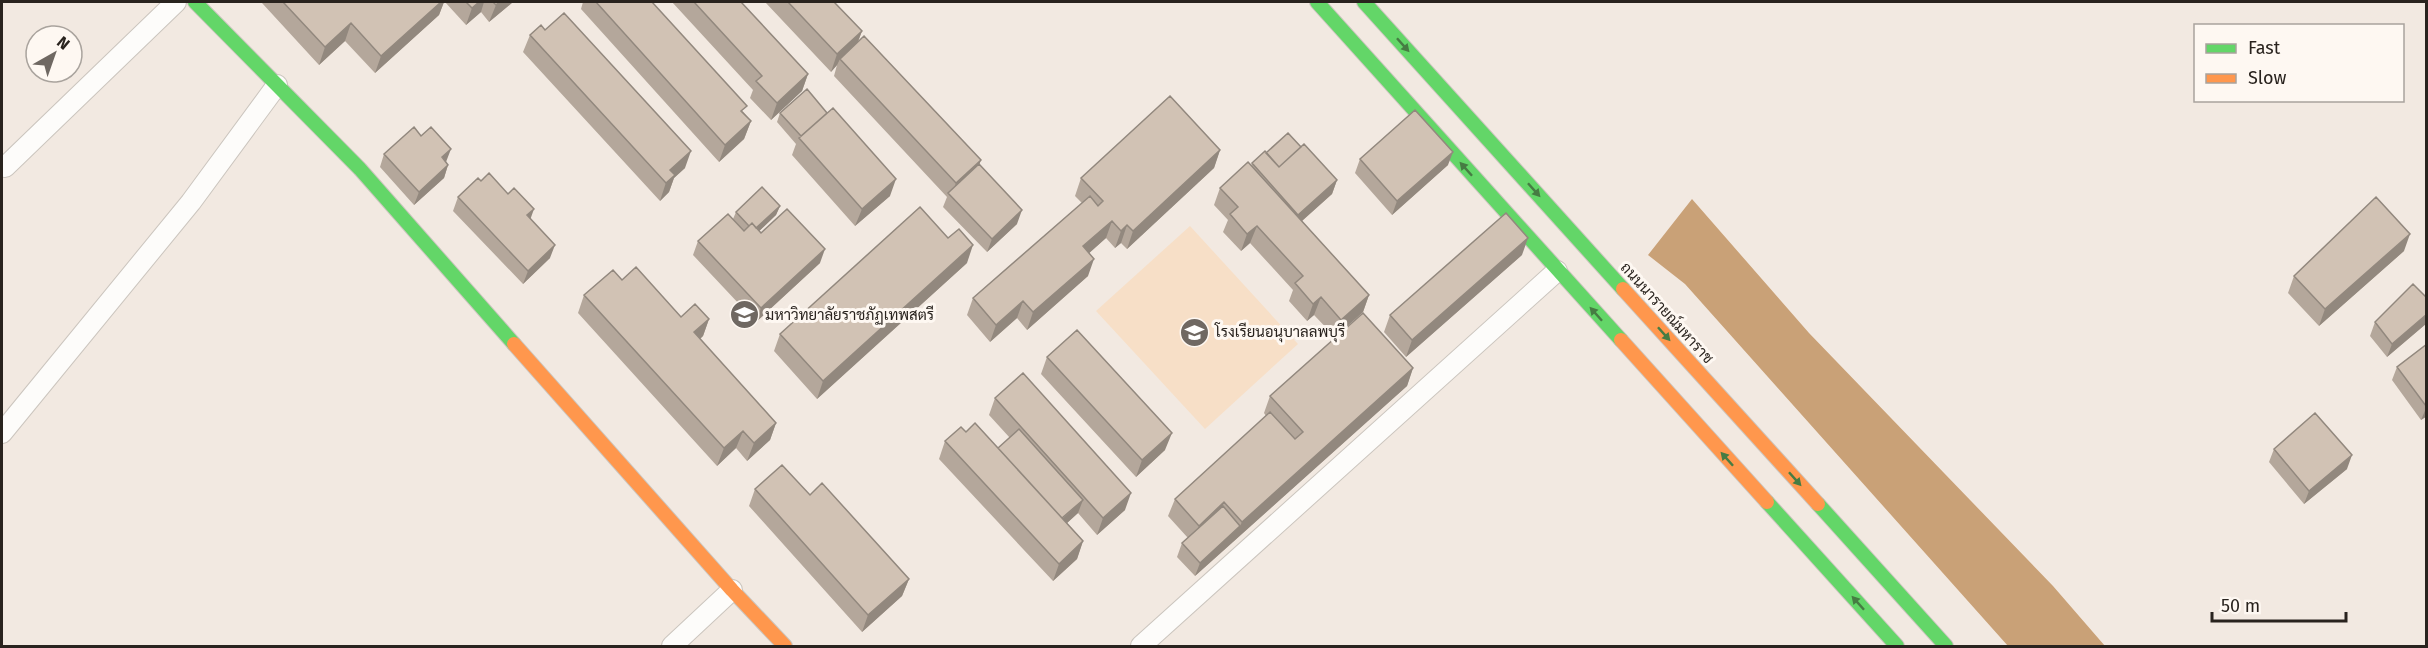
<svg xmlns="http://www.w3.org/2000/svg" width="2428" height="648" viewBox="0 0 2428 648" font-family="'Fira Sans',Sarabun,sans-serif">
  <style>
    .green { fill: #f7dfc7 }
    .water { fill: #c9a177 }
    .lines { fill: none; stroke-linecap: round; stroke-linejoin: round }
    .street-casing { stroke: #cbc5be; stroke-width: 22 }
    .fast-casing { stroke: #cbc5be; stroke-width: 16 }
    .slow-casing { stroke: #cbc5be; stroke-width: 16 }
    .street { stroke: #fdfcfa; stroke-width: 20 }
    .fast { stroke: #63d668; stroke-width: 14 }
    .slow { stroke: #ff974d; stroke-width: 14 }
    .wall { fill: #b4a79b }
    .shaded-wall { fill: #92887e }
    .building { fill: #d1c2b4; stroke: #92887e; stroke-width: 1.5 }
    .oneway { fill: #467c43 }
    .labels { text-anchor: middle; stroke-width: 6; stroke-linejoin: round; paint-order: stroke }
    .street-label { font-size: 15px; fill: #29231e; stroke: #fef8f2 }
    .poi-label { font-size: 15px; fill: #29231e; stroke: #fef8f2; text-anchor: start }
  </style>
  <rect width="100%" height="100%" fill="#f2e9e1"/>
  <!-- green -->
  <path class="green" d="M1190 226 1298 344 1205 429 1096 311Z"/>
  <!-- water -->
  <path class="water" d="M1692 199 1809 333 2053 586 2105 646H2008L1685 284 1648 255Z"/>
  <g class="lines">
    <defs>
      <path id="street" d="M5 167 176 2
        M2 433 191 202 277 85
        M672 646 732 590
        M1141 646 1557 271"/>
      <path id="fast" d="M195 2 360 169 514 344
        M1317 2 1621 340
        M1364 2 1623 289
        M1767 502 1897 646
        M1818 504 1946 646"/>
      <path id="slow" d="M1623 289 1818 504
        M1621 340 1767 502
        M514 344 732 590 785 646"/>
    </defs>
    <!-- street casing -->
    <use href="#street" class="street-casing"/>
    <!-- fast casing -->
    <use href="#fast" class="fast-casing"/>
    <!-- slow casing -->
    <use href="#slow" class="slow-casing"/>
    <!-- street -->
    <use href="#street" class="street"/>
    <!-- fast -->
    <use href="#fast" class="fast"/>
    <!-- slow -->
    <use href="#slow" class="slow"/>
  </g>
  <!-- wall -->
  <path class="wall" d="M263 2H444L439 15 375 73 345 41 319 65 262 3Z
    M445 2H513L489 22 481 12 466 25Z
    M583 2H652L751 121 744 139 719 162 581 9Z
    M672 2H741L808 74 802 91 771 120 750 98 753 90Z
    M765 2H834L862 31 858 42 981 160 979 164 1017 224 987 252 943 207 947 197 834 76 837 65 831 72Z
    M530 35 685 168 674 178 669 192 660 201 523 52Z
    M780 113 890 196 855 226 792 155 796 144 777 122Z
    M1301 147 1337 180 1332 194 1302 221 1369 295 1363 312 1335 337 1314 315 1307 321 1289 301 1293 290 1250 243 1241 251 1223 232 1228 220 1214 205 1220 188 1251 166 1252 163 1266 153Z
    M1220 150 1214 168 1127 249 1121 243 1115 248 1106 238 1089 253 1088 276 1027 330 1017 318 990 342 967 315 973 298 1082 203 1075 196 1081 178Z
    M384 154 446 162 448 165 444 178 414 205 380 167Z
    M1360 159 1448 165 1392 215 1355 173Z
    M458 197 530 219 550 258 523 284 453 211Z
    M780 206 776 215 759 231 820 263 756 322 693 255 698 241 733 219 736 212Z
    M2404 251 2319 326 2288 293 2294 276Z
    M1522 255 1406 357 1384 332 1390 315Z
    M967 263 817 399 774 351 780 334Z
    M622 280 681 317 709 319 703 336 700 339 776 423 770 440 747 461 736 448 717 466 578 313 584 295Z
    M2427 298V323L2387 357 2370 336 2375 322Z
    M2427 344V416L2421 420 2392 380 2397 367Z
    M1047 357 1165 450 1136 477 1041 374Z
    M1413 368 1407 386 1195 576 1177 557 1182 543 1188 538 1168 516 1175 499 1266 416 1264 413 1270 396Z
    M995 398 1125 510 1097 535 1078 513 1067 523 1083 541 1077 559 1053 581 939 459 945 441 966 432 998 448 1010 438 989 415Z
    M2274 449 2347 469 2304 504 2269 462Z
    M755 489 810 495 909 579 902 596 862 632 749 506Z"/>
  <!-- shaded-wall -->
  <path class="shaded-wall" d="M441 2H444L439 15 375 73 381 56Z
    M479 2H484L481 12 466 25 472 8Z
    M499 2H513L489 22 496 5Z
    M351 23 345 41 319 65 325 47Z
    M862 31 855 49 840 59 837 65 831 72 837 54Z
    M808 74 802 91 771 120 777 103Z
    M751 121 744 139 719 162 725 145Z
    M451 149 446 162 442 157Z
    M1220 150 1214 168 1127 249 1133 231Z
    M691 151 685 168 674 178 669 192 660 201 670 170Z
    M1453 152 1448 165 1392 215 1397 201Z
    M981 160 974 178 951 196 956 183Z
    M448 165 444 178 414 205 419 192Z
    M896 179 890 196 855 226 862 209Z
    M1337 180 1332 194 1294 228 1298 215Z
    M780 206 776 215 750 240 753 231Z
    M534 209 529 223 527 215Z
    M1022 210 1017 224 987 252 992 239Z
    M1112 221 1106 238 1077 264 1083 246Z
    M1127 225 1121 243 1115 248 1121 231Z
    M1257 226 1250 243 1241 251 1247 234Z
    M2410 234 2404 251 2319 326 2325 309Z
    M1528 238 1522 255 1406 357 1412 340Z
    M555 245 550 258 523 284 528 271Z
    M973 245 967 263 817 399 823 381Z
    M825 249 820 263 756 322 761 308Z
    M1094 259 1088 276 1027 330 1033 312Z
    M1369 295 1363 312 1335 337 1341 320Z
    M1321 297 1314 315 1307 321 1313 304Z
    M1023 301 1017 318 990 342 996 325Z
    M2427 314V323L2387 357 2392 344Z
    M709 319 703 336 688 350 694 332Z
    M1413 368 1407 386 1195 576 1200 563 1240 526 1242 522Z
    M2427 406V416L2421 420Z
    M776 423 770 440 747 461 754 443Z
    M743 431 736 448 717 466 724 448Z
    M1172 433 1165 450 1136 477 1142 460Z
    M2352 455 2347 469 2304 504 2309 491Z
    M1131 493 1125 510 1097 535 1103 518Z
    M1083 500 1078 513 1055 534 1060 521Z
    M1224 502 1218 520 1192 543 1199 526Z
    M1083 541 1077 559 1053 581 1059 564Z
    M909 579 902 596 862 632 868 615Z"/>
  <!-- building -->
  <path class="building" d="M283 2H441L381 56 351 23 325 47Z
    M466 2H479L472 8Z
    M493 2H499L496 5Z
    M596 2H652L747 106 741 111 751 121 725 145Z
    M694 2H741L808 74 777 103 756 81 762 76Z
    M788 2H834L862 31 837 54Z
    M564 13 691 151 670 170 675 175 666 183 530 35 541 25 545 30Z
    M864 36 981 160 956 183 840 59Z
    M807 89 827 113 801 136 780 113Z
    M1170 96 1220 150 1133 231 1127 225 1121 231 1112 221 1083 246 1094 259 1033 312 1023 301 996 325 973 298 1090 196 1098 206 1103 201 1081 178Z
    M833 108 896 179 862 209 799 138Z
    M1415 110 1453 152 1397 201 1360 159Z
    M414 127 421 136 431 127 451 149 442 157 448 165 419 192 384 154Z
    M1288 133 1301 147 1279 167 1266 153Z
    M1304 144 1337 180 1298 215 1252 163 1265 151 1279 167Z
    M1248 162 1369 295 1341 320 1321 297 1313 304 1295 283 1303 276 1257 226 1247 234 1230 214 1238 207 1220 188Z
    M979 164 1022 210 992 239 948 193Z
    M489 173 508 194 514 188 534 209 527 215 555 245 528 271 458 197 478 178 481 181Z
    M762 187 780 206 756 228 752 223 749 226 736 212Z
    M2376 197 2410 234 2325 309 2294 276Z
    M920 207 948 238 959 229 973 245 823 381 780 334Z
    M787 209 825 249 761 308 698 241 728 214 744 231 752 223 761 233Z
    M1506 213 1528 238 1412 340 1390 315Z
    M636 267 681 317 695 304 709 319 694 332 776 423 754 443 743 431 724 448 584 295 613 270 622 280Z
    M2413 284 2427 298V314L2392 344 2375 322Z
    M1363 313 1413 368 1242 522 1224 502 1199 526 1175 499 1270 412 1295 439 1303 432 1270 396Z
    M1077 330 1172 433 1142 460 1047 357Z
    M2427 344V406H2426L2397 367Z
    M1023 373 1131 493 1103 518 995 398Z
    M2315 413 2352 455 2309 491 2274 449Z
    M975 423 1083 541 1059 564 945 441 961 427 966 432Z
    M1019 429 1083 500 1062 518 998 448Z
    M782 465 810 495 822 483 909 579 868 615 755 489Z
    M1223 506 1240 526 1200 563 1182 543Z"/>
  <!-- one-way arrows -->
  <defs><path id="oneway-solid" d="M-6-.8H1V-3.2L6.5 0L1 3.2V.8H-6Z" transform="scale(1.5)"/></defs>
  <g class="oneway">
    <use href="#oneway-solid" transform="translate(1403 45) rotate(48)"/>
    <use href="#oneway-solid" transform="translate(1466 169) rotate(-132)"/>
    <use href="#oneway-solid" transform="translate(1534 190) rotate(48)"/>
    <use href="#oneway-solid" transform="translate(1596 314) rotate(-132)"/>
    <use href="#oneway-solid" transform="translate(1664 334) rotate(48)"/>
    <use href="#oneway-solid" transform="translate(1727 459) rotate(-132)"/>
    <use href="#oneway-solid" transform="translate(1795 479) rotate(48)"/>
    <use href="#oneway-solid" transform="translate(1858 603) rotate(-132)"/>
  </g>
  <!-- icons -->
  <defs>
    <symbol id="university-disc" viewBox="-11 -11 22 22"><circle r="9.5" fill="#6f6862" stroke="#fef8f2"/><path d="M0-5L7-2L0 1L-7-2ZM-4 1L0 2.5L4 1V4Q0 6-4 4Z" fill="#fff"/></symbol>
    <symbol id="school-disc" viewBox="-11 -11 22 22"><circle r="9.5" fill="#6f6862" stroke="#fef8f2"/><path d="M0-5L7-2L0 1L-7-2ZM-4 1L0 2.5L4 1V4Q0 6-4 4Z" fill="#fff"/></symbol>
  </defs>
  <g fill-rule="evenodd">
    <use href="#university-disc" x="728" y="298" width="33" height="33"/>
    <use href="#school-disc" x="1178" y="316" width="33" height="33"/>
  </g>
  <g class="labels">
    <!-- street labels -->
    <g class="street-label">
      <text transform="translate(1667 313) rotate(48)" y="5">ถนนนารายณ์มหาราช</text>
    </g>
    <!-- poi labels -->
    <g class="poi-label">
      <text x="765" y="320">มหาวิทยาลัยราชภัฏเทพสตรี</text>
      <text x="1215" y="337">โรงเรียนอนุบาลลพบุรี</text>
    </g>
  </g>
  <!-- border -->
  <rect width="2428" height="648" fill="none" stroke="#29231e" stroke-width="6"/>
  <!-- legend -->
  <rect x="2194" y="24" width="210" height="78" fill="#fef8f2" stroke="#a9a39d" stroke-width="1.5"/>
  <rect x="2206" y="44" width="30" height="9" fill="#63d668" stroke="#a9a39d" stroke-width="1.5"/>
  <text x="2248" y="54" font-size="18" fill="#29231e">Fast</text>
  <rect x="2206" y="74" width="30" height="9" fill="#ff974d" stroke="#a9a39d" stroke-width="1.5"/>
  <text x="2248" y="84" font-size="18" fill="#29231e">Slow</text>
  <!-- north arrow -->
  <g transform="translate(54 54) rotate(40)"><circle r="28" fill="#fef8f2" stroke="#a9a39d" stroke-width="1.5"/>
  <path d="M0-4.5L10 22L0 15L-10 22Z" fill="#6f6862"/>
  <text y="-9" font-size="16" font-weight="bold" text-anchor="middle" fill="#29231e">N</text>
  </g>
  <!-- scale -->
  <path d="M2212 612v9h134v-9" fill="none" stroke="#29231e" stroke-width="3"/>
  <text x="2221" y="612" font-size="18" fill="#29231e" stroke="#fef8f2" stroke-width="4.5" paint-order="stroke">50 m</text>
</svg>
